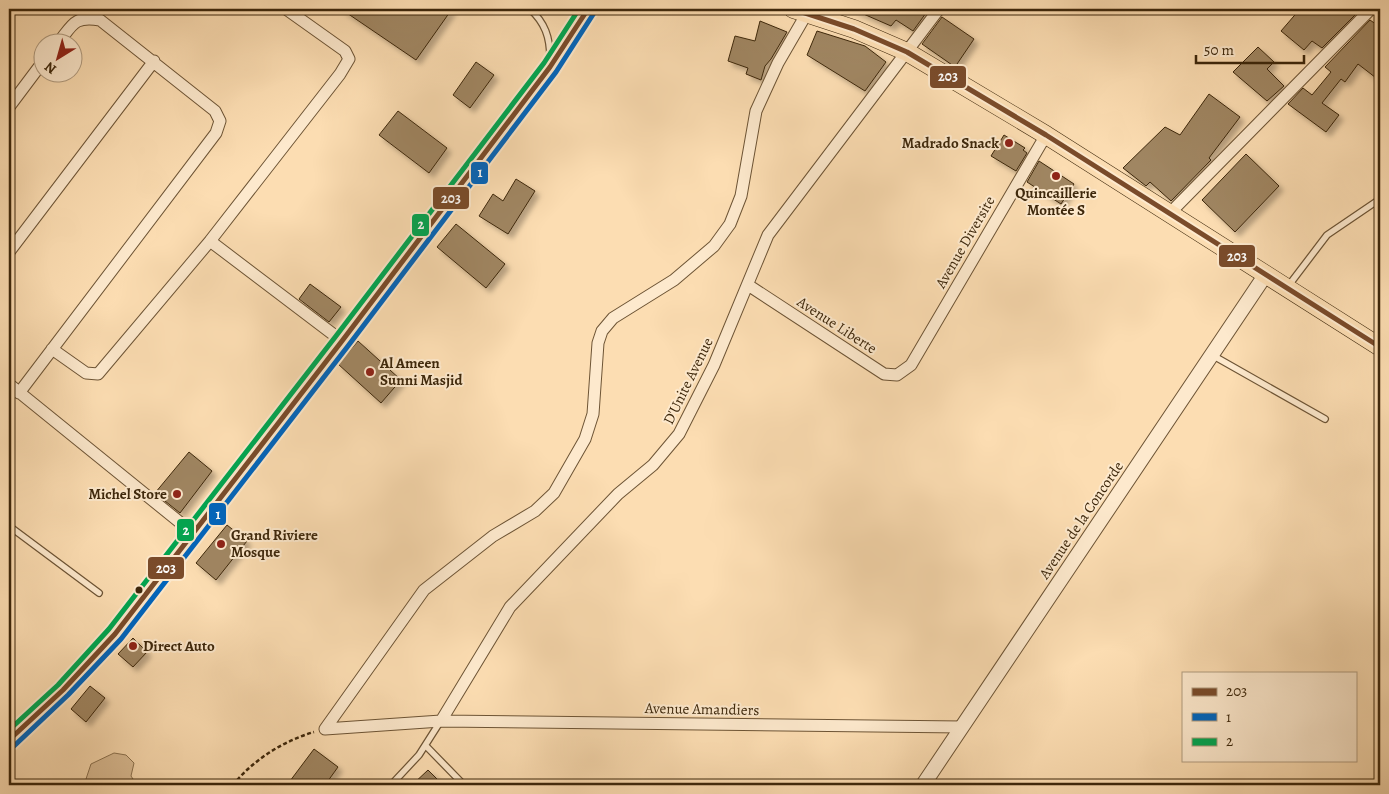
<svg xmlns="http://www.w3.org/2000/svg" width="1389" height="794" viewBox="0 0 1389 794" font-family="Alegreya,serif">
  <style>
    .green { fill: #dcbe96; stroke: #8c7250 }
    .building { fill: #a08662; stroke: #3d270b; filter: url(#shadow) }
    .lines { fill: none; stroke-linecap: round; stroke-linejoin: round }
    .service-casing { stroke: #6d5435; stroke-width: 8 }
    .minor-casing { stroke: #6d5435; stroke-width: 13 }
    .tertiary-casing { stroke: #6d5435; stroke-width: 16 }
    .primary-casing { stroke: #3d270b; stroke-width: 19 }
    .path { stroke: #3d270b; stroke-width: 2.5; stroke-dasharray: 4 2.5; stroke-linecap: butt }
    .service { stroke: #fde9cd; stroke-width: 5.5 }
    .minor { stroke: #fde9cd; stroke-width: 11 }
    .tertiary { stroke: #fde9cd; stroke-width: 14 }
    .primary { stroke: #fcddb2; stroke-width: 18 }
    .bus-1-casing { stroke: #fde9cd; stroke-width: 9 }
    .bus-2-casing { stroke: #fde9cd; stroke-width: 9 }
    .bus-3-casing { stroke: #fde9cd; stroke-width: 9 }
    .bus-1 { stroke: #7a4b2a; stroke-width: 5 }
    .bus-2 { stroke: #0065bd; stroke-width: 5 }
    .bus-3 { stroke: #00a651; stroke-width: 5 }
    .poi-dot { fill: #8f2418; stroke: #fde9cd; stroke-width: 2 }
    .bus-dot { fill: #3d270b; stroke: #fde9cd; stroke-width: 2 }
    .labels { text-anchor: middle; stroke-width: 4; stroke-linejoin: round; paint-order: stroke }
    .poi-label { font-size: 15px; font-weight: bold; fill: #3d270b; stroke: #fde9cd; text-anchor: start }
    .street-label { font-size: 15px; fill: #3d270b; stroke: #fde9cd }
    .line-badge { stroke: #fde9cd; stroke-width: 2 }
    .badge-label { font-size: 14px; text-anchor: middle; font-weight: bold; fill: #fff }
  </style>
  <defs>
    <filter id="shadow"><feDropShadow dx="4.5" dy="4.5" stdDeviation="2.5" flood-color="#0004"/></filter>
  </defs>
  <rect width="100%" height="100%" fill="#fcddb2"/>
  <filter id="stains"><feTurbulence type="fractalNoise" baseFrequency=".004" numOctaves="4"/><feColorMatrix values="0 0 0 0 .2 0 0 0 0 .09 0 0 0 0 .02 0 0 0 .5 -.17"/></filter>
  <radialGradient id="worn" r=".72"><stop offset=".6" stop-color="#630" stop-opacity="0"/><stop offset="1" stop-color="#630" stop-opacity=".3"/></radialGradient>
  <!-- green -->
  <path class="green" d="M114 753 126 755 134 763 131 776 137 785H84L91 764Z"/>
  <!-- building -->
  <path class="building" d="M341 9H452L416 60Z
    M852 9H921L926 13 913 31 896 20 891 26Z
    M1300 9H1361L1322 48 1312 41 1304 50 1281 31Z
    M942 17 974 39 955 67 922 44Z
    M1370 20 1380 27V81L1358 64 1345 82 1341 79 1322 103 1339 115 1326 132 1288 104 1303 88 1312 95 1331 72 1325 67Z
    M760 21 787 32 771 59 765 66 761 80 746 74 748 68 728 61 735 36 755 41Z
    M817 31 865 46 886 62 865 91 807 55Z
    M1258 47 1274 62 1267 69 1284 86 1267 101 1233 72Z
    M476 62 494 75 470 108 453 95Z
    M1209 94 1240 117 1209 158 1211 160 1171 201 1150 182 1146 186 1123 168 1165 127 1180 135Z
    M398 111 447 148 429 173 379 135Z
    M1004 135 1025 148 1023 150 1027 153 1016 171 991 156Z
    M1246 154 1279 186 1235 232 1202 200Z
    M1039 161 1074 184 1061 204 1027 182Z
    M516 179 535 191 508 234 479 216 493 194 503 201Z
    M456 224 505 264 486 288 437 247Z
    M310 284 341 307 329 322 299 299Z
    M358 341 401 380 381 403 338 364Z
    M189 452 212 471 180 513 155 493Z
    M227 525 247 541 216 580 196 563Z
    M133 638 147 652 133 667 118 654Z
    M90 686 105 698 86 722 71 709Z
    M314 749 338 767 325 785H287Z
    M428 770 443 785H412Z"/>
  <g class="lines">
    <defs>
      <path id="service" d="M530 9C545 23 550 37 550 58
        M531 9H562
        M1289 285 1327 235 1380 199
        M1212 355 1325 419
        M9 526 99 593
        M426 746 464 785
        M391 785 419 755 440 722"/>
      <path id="minor" d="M9 107 42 63
        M1170 213 1371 9
        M210 241 342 341
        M9 252 154 61
        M748 285 884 374 897 375 911 365 1046 135
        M52 349 86 373 98 374 210 241 340 74 349 59 345 51 286 9
        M9 384 193 533
        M19 393 216 133 220 121 215 111 100 20C74 16 73 24 59 42
        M441 721 510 607 618 494 653 465 679 434 714 365 768 235 939 9
        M325 729 424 590 493 536 535 511 554 493 585 439 593 414 598 343 602 331 613 318 674 280 714 246 730 224 741 196 756 111 778 63 807 13
        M325 729 441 721 962 727"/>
      <path id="tertiary" d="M923 785 1266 274"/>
      <path id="primary" d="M793 9 854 29 907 52 1046 135 1380 347
        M9 740 63 690 115 634 342 341 550 67 588 9"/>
    </defs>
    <!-- service casing -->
    <use href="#service" class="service-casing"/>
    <!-- minor casing -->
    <use href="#minor" class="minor-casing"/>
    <!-- tertiary casing -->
    <use href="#tertiary" class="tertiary-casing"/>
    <!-- primary casing -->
    <use href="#primary" class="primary-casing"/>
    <!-- path -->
    <path class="path" d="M233 785C253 760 283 741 314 732"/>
    <!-- service -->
    <use href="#service" class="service"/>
    <!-- minor -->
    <use href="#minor" class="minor"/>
    <!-- tertiary -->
    <use href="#tertiary" class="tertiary"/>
    <!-- primary -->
    <use href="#primary" class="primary"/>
    <defs>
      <path id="bus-1" d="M793 9 854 29 907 52 1046 135 1380 347
        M9 740 63 690 115 634 342 341 550 67 588 9"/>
      <path id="bus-2" d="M14 746 68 695 121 639 348 346 556 72 594 13"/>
      <path id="bus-3" d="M9 730 58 685 109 629 336 336 544 63 579 9"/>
    </defs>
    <!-- bus-1 casing -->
    <use href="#bus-1" class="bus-1-casing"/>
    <!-- bus-2 casing -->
    <use href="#bus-2" class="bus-2-casing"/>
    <!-- bus-3 casing -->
    <use href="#bus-3" class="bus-3-casing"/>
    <!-- bus-1 -->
    <use href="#bus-1" class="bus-1"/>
    <!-- bus-2 -->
    <use href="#bus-2" class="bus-2"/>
    <!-- bus-3 -->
    <use href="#bus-3" class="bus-3"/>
  </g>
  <!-- markers -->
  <g class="poi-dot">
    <circle cx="1009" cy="143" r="5"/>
    <circle cx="1056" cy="176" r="5"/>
    <circle cx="370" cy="372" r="5"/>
    <circle cx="177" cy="494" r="5"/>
    <circle cx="221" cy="544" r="5"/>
    <circle cx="133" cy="646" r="5"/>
  </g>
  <circle class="bus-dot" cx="139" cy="590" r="4.5"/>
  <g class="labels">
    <!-- poi labels -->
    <g class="poi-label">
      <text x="999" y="148" text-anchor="end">Madrado Snack</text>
      <text x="1056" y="198" text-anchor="middle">Quincaillerie<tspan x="1056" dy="17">Montée S</tspan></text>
      <text x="380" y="368">Al Ameen<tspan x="380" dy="17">Sunni Masjid</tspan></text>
      <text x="167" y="499" text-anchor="end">Michel Store</text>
      <text x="231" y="540">Grand Riviere<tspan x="231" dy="17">Mosque</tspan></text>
      <text x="143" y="651">Direct Auto</text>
    </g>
    <!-- street labels -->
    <g class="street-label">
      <text transform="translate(965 242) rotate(-60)" y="5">Avenue Diversite</text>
      <text transform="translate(837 325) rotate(33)" y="5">Avenue Liberte</text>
      <text transform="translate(688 381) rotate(-64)" y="5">D'Unite Avenue</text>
      <text transform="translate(1081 520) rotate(-56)" y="5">Avenue de la Concorde</text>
      <text transform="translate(702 709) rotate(1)" y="5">Avenue Amandiers</text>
    </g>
  </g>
  <g class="line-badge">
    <rect x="929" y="65" width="38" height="24" rx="5" fill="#7a4b2a"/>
    <rect x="470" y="161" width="19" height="24" rx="5" fill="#0065bd"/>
    <rect x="432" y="186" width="38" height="24" rx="5" fill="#7a4b2a"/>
    <rect x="411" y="213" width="19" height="24" rx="5" fill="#00a651"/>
    <rect x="1218" y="244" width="38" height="24" rx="5" fill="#7a4b2a"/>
    <rect x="208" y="502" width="19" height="24" rx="5" fill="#0065bd"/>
    <rect x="176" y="518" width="19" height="24" rx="5" fill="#00a651"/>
    <rect x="147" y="556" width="38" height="24" rx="5" fill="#7a4b2a"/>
  </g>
  <g class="badge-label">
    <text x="948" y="81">203</text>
    <text x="480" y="177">1</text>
    <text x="451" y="203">203</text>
    <text x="421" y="229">2</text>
    <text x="1237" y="261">203</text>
    <text x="218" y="519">1</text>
    <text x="186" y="535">2</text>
    <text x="166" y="573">203</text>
  </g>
  <!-- margin -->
  <rect width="1389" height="794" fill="none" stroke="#fcddb2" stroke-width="30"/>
  <rect x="10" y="10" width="1369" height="774" fill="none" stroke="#3d270b" stroke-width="2.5"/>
  <rect x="15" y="15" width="1359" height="764" fill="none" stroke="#3d270b"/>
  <!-- legend -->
  <rect x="1182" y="672" width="175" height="90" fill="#fde9cd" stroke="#b09b7f"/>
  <rect x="1192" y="688" width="25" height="8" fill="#7a4b2a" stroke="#b09b7f"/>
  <text x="1226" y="696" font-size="15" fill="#3d270b">203</text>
  <rect x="1192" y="713" width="25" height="8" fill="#0065bd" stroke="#b09b7f"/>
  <text x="1226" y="722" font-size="15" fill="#3d270b">1</text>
  <rect x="1192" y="738" width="25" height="8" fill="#00a651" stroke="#b09b7f"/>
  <text x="1226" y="746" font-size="15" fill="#3d270b">2</text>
  <!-- north arrow -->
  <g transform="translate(58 58) rotate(217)"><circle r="24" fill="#fde9cd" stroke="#b09b7f"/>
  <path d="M0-4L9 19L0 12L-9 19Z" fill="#8f2418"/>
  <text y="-8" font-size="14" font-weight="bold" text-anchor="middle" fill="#3d270b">N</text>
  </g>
  <!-- scale -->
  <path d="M1196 55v8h108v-8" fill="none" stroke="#3d270b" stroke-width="2.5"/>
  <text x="1204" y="55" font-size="15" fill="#3d270b" stroke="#fde9cd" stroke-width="4" paint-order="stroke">50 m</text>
  <rect width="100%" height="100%" filter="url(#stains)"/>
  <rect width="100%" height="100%" fill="url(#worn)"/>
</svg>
